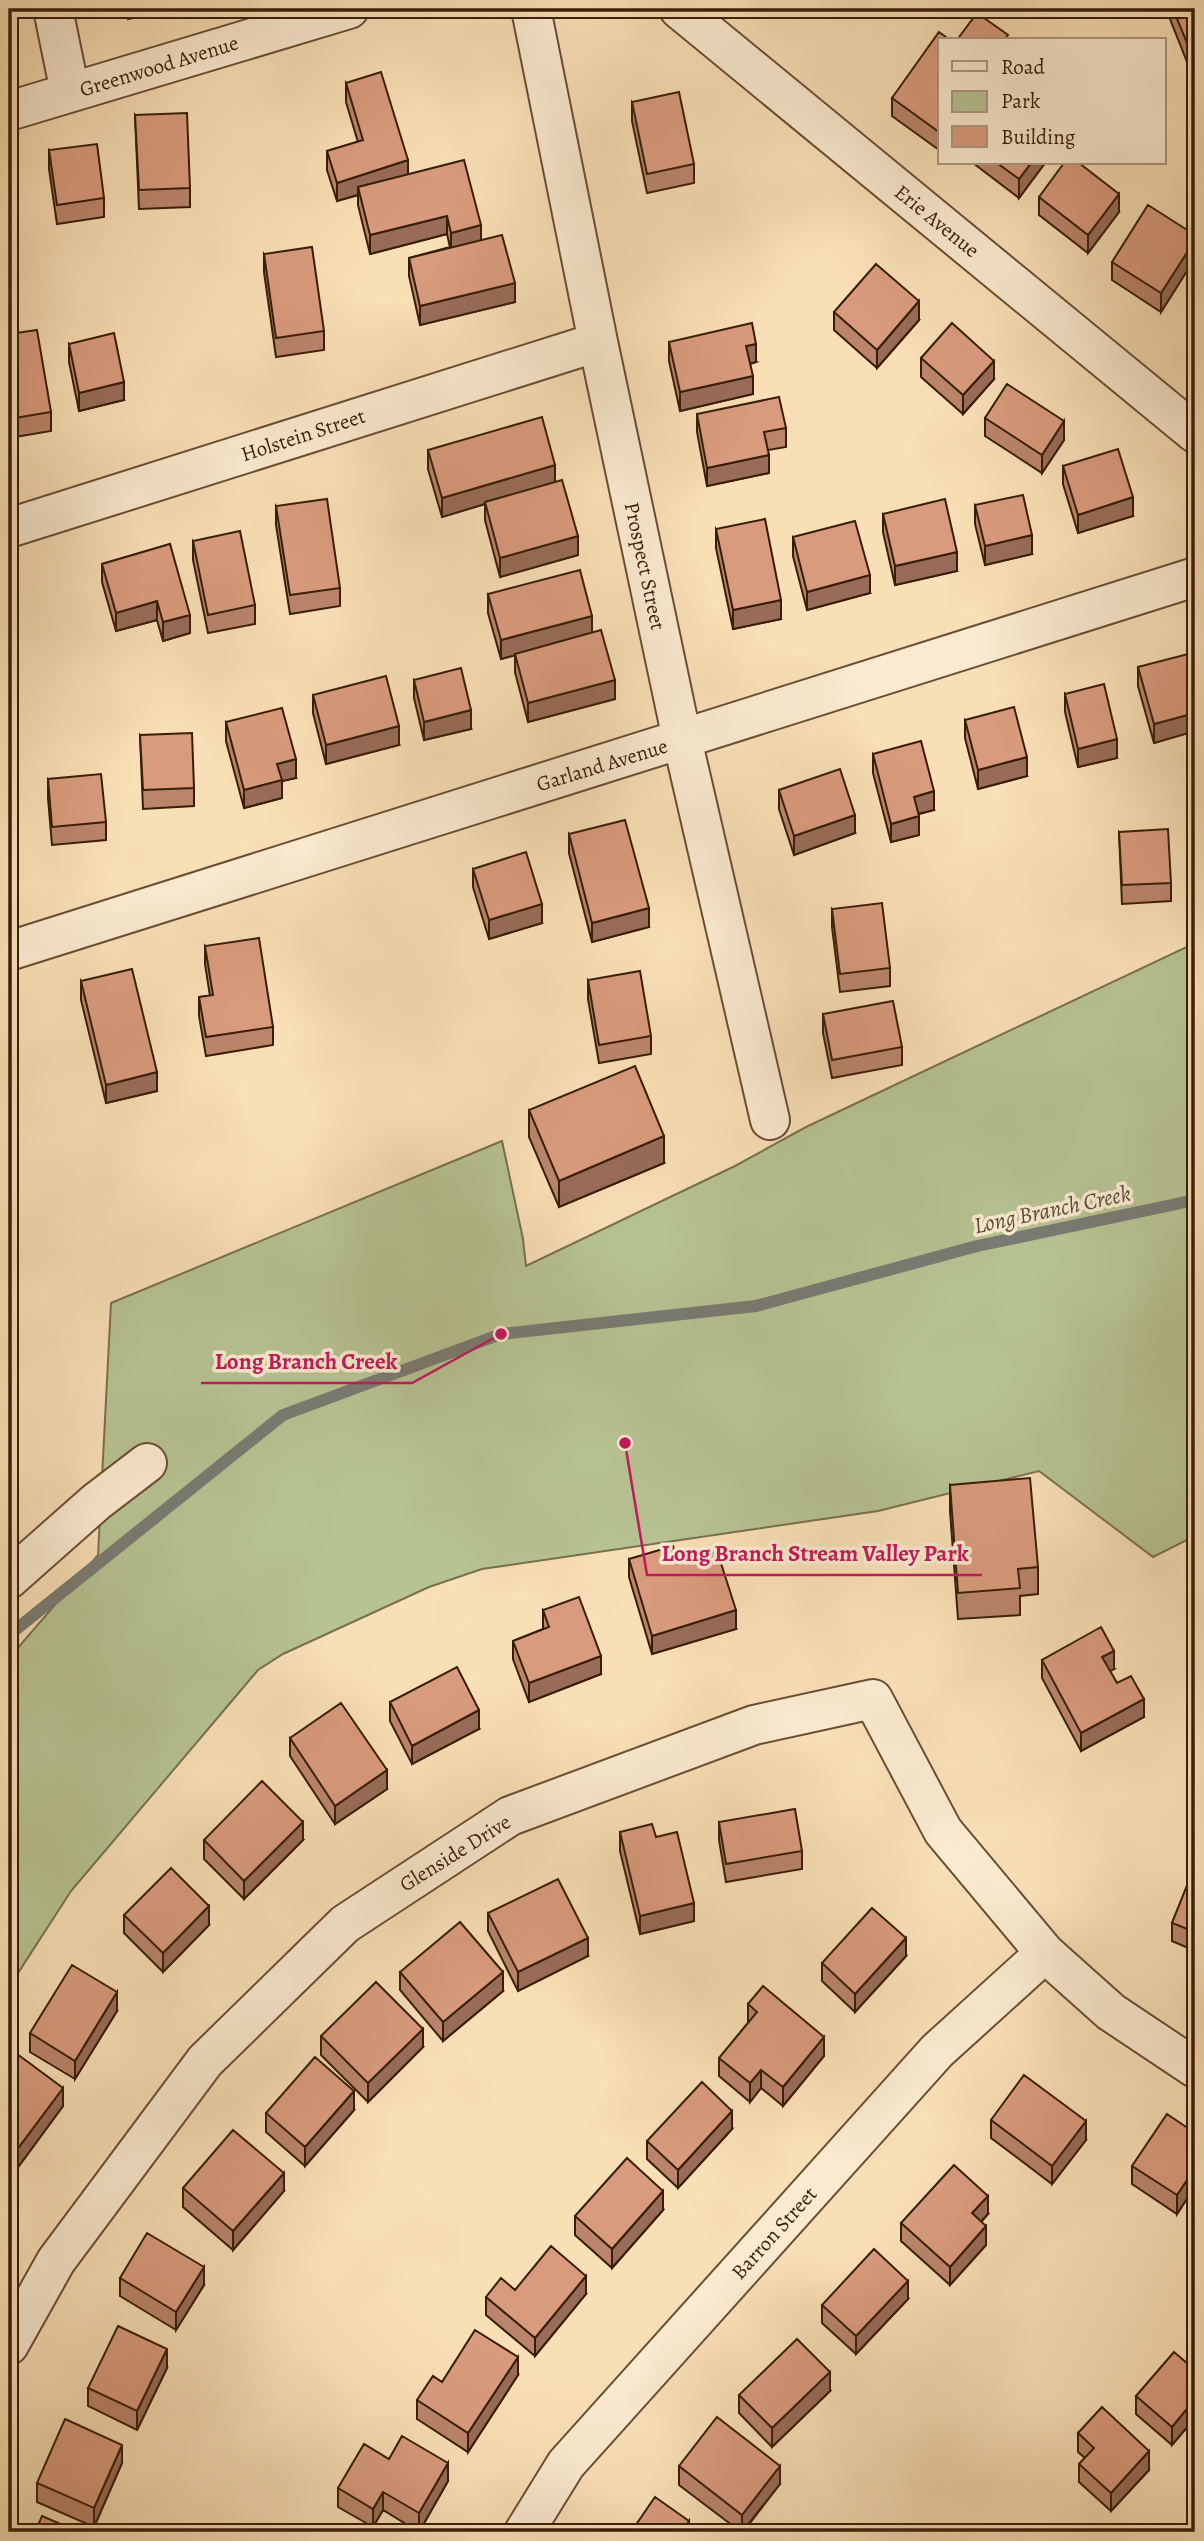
<svg xmlns="http://www.w3.org/2000/svg" width="1204" height="2541" viewBox="0 0 1204 2541" font-family="Alegreya,serif">
  <style>
    .green { fill: #b7c393; stroke: #78704e; stroke-width: 2 }
    .lines { fill: none; stroke-linecap: round; stroke-linejoin: round }
    .stream { stroke: #797b73; stroke-width: 12 }
    .minor-casing { stroke: #684e34; stroke-width: 42 }
    .minor { stroke: #fbead0; stroke-width: 38 }
    .wall { fill: #bb856c; stroke: #381e08; stroke-width: 2 }
    .shaded-wall { fill: #986c58; stroke: #381e08; stroke-width: 2 }
    .building { fill: #d99b7d; stroke: #381e08; stroke-width: 2 }
    .labels { text-anchor: middle; stroke-width: 7; stroke-linejoin: round; paint-order: stroke }
    .street-label { font-size: 21px; fill: #381e08; stroke: #fbead0 }
    .water-label { font-size: 23px; font-style: italic; fill: #584c3d; stroke: #fbead0 }
    .leader { fill: none; stroke: #c2185b; stroke-width: 2.5 }
    .callout-dot { fill: #c2185b; stroke: #fbead0; stroke-width: 2.5 }
    .callout-label { font-size: 23px; text-anchor: middle; font-weight: bold; fill: #c2185b; stroke: #fbead0; stroke-width: 7; stroke-linejoin: round; paint-order: stroke }
  </style>
  <rect width="100%" height="100%" fill="#f9dfb6"/>
  <filter id="stains"><feTurbulence type="fractalNoise" baseFrequency=".00286" numOctaves="4"/><feColorMatrix values="0 0 0 0 .2 0 0 0 0 .09 0 0 0 0 .02 0 0 0 .5 -.17"/></filter>
  <radialGradient id="worn" r=".72"><stop offset=".6" stop-color="#630" stop-opacity="0"/><stop offset="1" stop-color="#630" stop-opacity=".3"/></radialGradient>
  <!-- green -->
  <path class="green" d="M1195 943V1536L1153 1557 1039 1471 878 1511 482 1569 429 1587 283 1654 258 1670 71 1891 9 1987V1658L98 1555 111 1303 502 1141 523 1239 526 1266 735 1166 806 1127Z"/>
  <g class="lines">
    <!-- stream -->
    <path class="stream" d="M9 1635 283 1415 501 1334 756 1306 977 1246 1195 1200"/>
    <defs>
      <path id="minor" d="M53 9 70 92
        M531 9 598 342 682 739 770 1120
        M679 9 1195 433
        M9 111 349 9
        M9 528 598 342
        M9 951 1195 577
        M9 1579 96 1502 147 1463
        M9 2345 56 2261 205 2061 345 1924 510 1816 754 1725 873 1699 943 1831 1045 1953 1111 2012 1195 2068
        M524 2532 566 2464 937 2051 1045 1953"/>
    </defs>
    <!-- minor casing -->
    <use href="#minor" class="minor-casing"/>
    <!-- minor -->
    <use href="#minor" class="minor"/>
  </g>
  <!-- wall -->
  <path class="wall" d="M126 9H154V14L128 19Z
    M1166 9H1195L1187 62Z
    M950 40 939 150 892 116V98Z
    M346 83 408 174 481 240 515 302 420 325 409 276V258L450 247 447 234 370 254 358 205V195L337 201 327 170V151L358 142 346 102Z
    M632 102 694 164V183L647 193 632 121Z
    M135 115 190 188V207L139 209Z
    M49 150 104 198V217L57 224 49 169Z
    M973 163H1045L1019 198Z
    M9 175 18 235V253L9 255Z
    M1039 197 1119 212 1088 253 1039 215Z
    M1195 240V258L1161 312 1112 280V262Z
    M264 254 324 331V350L276 357 264 272Z
    M834 312 919 320 877 368 834 330Z
    M9 334 51 412V431L9 438V369H10Z
    M669 342 756 362 750 364 753 394 680 411 669 361Z
    M69 344 124 400 79 411 69 362Z
    M921 358 994 379 963 414 921 377Z
    M697 414 786 428V447L768 450 769 473 707 486 697 432Z
    M985 418 1064 440 1042 473 985 436Z
    M428 450 555 482 578 555 500 577 485 520V504L442 517 428 469Z
    M1063 466 1133 516 1078 533 1063 484Z
    M975 505 1032 554 985 565 975 524Z
    M276 506 340 588V606L290 614 276 525Z
    M883 514 957 571 895 585 883 532Z
    M716 529 781 619 733 629 716 548Z
    M793 537 870 593 807 610 793 556Z
    M193 541 255 605V624L208 633 193 560Z
    M170 544 190 633 163 641 157 620 116 631 102 582V564Z
    M488 594 592 633 615 699 528 722 515 672V655L501 659 488 613Z
    M1195 664V731L1154 743 1138 686V667Z
    M414 680 471 729 424 740 414 698Z
    M1065 694 1117 758 1078 767 1065 712Z
    M313 695 399 745 326 764 313 713Z
    M965 720 1027 776 978 789 965 738Z
    M226 722 296 778 282 781V798L244 808 226 741Z
    M140 735 194 788V806L143 809Z
    M873 754 934 810 919 814V835L891 842 873 773Z
    M48 779 106 822V840L52 845 48 798Z
    M779 790 855 833 794 855 779 809Z
    M1119 832 1171 883V901L1122 904Z
    M569 834 649 927 592 942 569 853Z
    M473 869 542 923 489 939 473 887Z
    M832 909 890 968V986L840 992 832 927Z
    M205 946 273 1027V1045L206 1056 199 1016V997L210 996 205 964Z
    M588 980 651 1036V1054L599 1063 588 999Z
    M81 981 157 1091 106 1103 81 1000Z
    M823 1014 902 1047V1065L832 1078 823 1033Z
    M529 1110 664 1163 559 1207 529 1137Z
    M950 1485 1038 1567V1594L1020 1596V1615L958 1619 950 1511Z
    M629 1559 736 1629 652 1654 629 1577Z
    M543 1610 601 1674 529 1702 513 1659V1641L543 1629Z
    M1042 1660 1114 1669 1110 1671 1117 1683 1144 1717 1081 1751 1042 1678Z
    M390 1702 479 1729 412 1764 390 1721Z
    M290 1738 387 1789 335 1824 290 1756Z
    M719 1822 802 1851V1869L726 1882 719 1840Z
    M620 1832 656 1837 694 1921 640 1934 620 1851Z
    M204 1840H303L244 1899 204 1859Z
    M1195 1868V1951L1172 1941V1923Z
    M488 1913 588 1956 518 1991 488 1931Z
    M124 1915 209 1925 163 1972 124 1933Z
    M906 1956 855 2012 822 1981V1963Z
    M400 1972 503 1991 443 2041 400 1990Z
    M748 2004 824 2056 783 2106 761 2088 750 2102 719 2076V2058L748 2023Z
    M117 2011 75 2079 30 2052V2033Z
    M321 2036 423 2047 368 2102 321 2055Z
    M9 2048 63 2106 13 2174 9 2171Z
    M354 2110 305 2166 266 2132V2113Z
    M991 2120 1086 2140 1052 2184 991 2138Z
    M732 2129 678 2188 647 2159V2141Z
    M1195 2133V2186L1177 2214 1132 2184V2166Z
    M183 2188 284 2191 233 2250 183 2207Z
    M663 2210 612 2268 575 2235V2216Z
    M988 2214 981 2222 986 2245 950 2285 901 2241V2223Z
    M120 2278 204 2285 176 2330 120 2296Z
    M515 2290 586 2294 535 2356 486 2315V2297Z
    M908 2299 856 2354 822 2323V2305Z
    M167 2368 137 2430 88 2406V2388Z
    M1195 2370V2418L1172 2445 1136 2414V2396Z
    M518 2375 468 2452 417 2419V2400L442 2382Z
    M830 2391 772 2447 739 2413V2395Z
    M1078 2433 1149 2470 1111 2511 1079 2482V2464L1085 2458 1078 2452Z
    M389 2459 448 2481 419 2532 383 2510 373 2527 338 2507V2488Z
    M122 2463 94 2527 37 2502V2483Z
    M679 2466 780 2484 743 2532H741L679 2485Z"/>
  <!-- shaded-wall -->
  <path class="shaded-wall" d="M1195 40V58L1187 62V43Z
    M408 160V179L358 187V195L337 201V183Z
    M1031 163H1045L1019 198V179Z
    M1119 194V212L1088 253V235Z
    M447 216V234L370 254V235Z
    M481 225V244L451 251V233Z
    M1195 240V258L1161 312V293Z
    M515 283V302L420 325V306Z
    M919 301V320L877 368V350Z
    M756 344V362L746 365V346Z
    M994 361V379L963 414V395Z
    M753 376V394L680 411V392Z
    M124 382V400L79 411V393Z
    M1064 421V440L1042 473V455Z
    M769 455V473L707 486V468Z
    M555 465V484L485 502V504L442 517V498Z
    M1133 497V516L1078 533V515Z
    M1032 535V554L985 565V546Z
    M578 536V555L500 577V558Z
    M957 552V571L895 585V566Z
    M870 575V593L807 610V592Z
    M781 600V619L733 629V610Z
    M157 601V620L116 631V613Z
    M190 615V633L163 641V622Z
    M592 616V635L501 659V640Z
    M615 680V699L528 722V703Z
    M471 710V729L424 740V722Z
    M1195 713V731L1154 743V724Z
    M399 726V745L326 764V745Z
    M1117 739V758L1078 767V749Z
    M1027 757V776L978 789V770Z
    M296 759V778L282 781V798L244 808V790L277 764Z
    M934 791V810L914 815V797Z
    M855 815V833L794 855V836Z
    M919 816V835L891 842V824Z
    M542 904V923L489 939V920Z
    M649 908V927L592 942V923Z
    M157 1072V1091L106 1103V1085Z
    M664 1136V1163L559 1207V1181Z
    M736 1610V1629L652 1654V1636Z
    M1114 1651V1669L1102 1676V1657Z
    M601 1656V1674L529 1702V1683Z
    M1144 1699V1717L1081 1751V1733Z
    M479 1710V1729L412 1764V1746Z
    M387 1770V1789L335 1824V1806Z
    M303 1822V1840L244 1899V1881Z
    M694 1903V1921L640 1934V1916Z
    M209 1906V1925L163 1972V1953Z
    M588 1938V1956L518 1991V1972Z
    M906 1938V1956L855 2012V1994Z
    M503 1972V1991L443 2041V2022Z
    M117 1992V2011L75 2079V2061Z
    M423 2029V2047L368 2102V2083Z
    M824 2037V2056L783 2106V2087Z
    M761 2070V2088L750 2102V2083Z
    M63 2088V2106L13 2174V2155Z
    M354 2091V2110L305 2166V2147Z
    M732 2111V2129L678 2188V2170Z
    M1086 2121V2140L1052 2184V2166Z
    M1195 2168V2186L1177 2214V2195Z
    M284 2173V2191L233 2250V2231Z
    M663 2191V2210L612 2268V2249Z
    M988 2196V2214L972 2231V2213Z
    M986 2226V2245L950 2285V2267Z
    M204 2267V2285L176 2330V2312Z
    M586 2276V2294L535 2356V2338Z
    M908 2281V2299L856 2354V2336Z
    M167 2349V2368L137 2430V2411Z
    M518 2357V2375L468 2452V2433Z
    M830 2372V2391L772 2447V2428Z
    M1195 2399V2418L1172 2445V2427Z
    M122 2445V2463L94 2527V2508Z
    M1149 2451V2470L1111 2511V2493Z
    M448 2463V2481L419 2532V2513Z
    M780 2466V2484L742 2532V2515Z
    M383 2492V2510L373 2527V2509Z
    M689 2521V2532H682Z"/>
  <!-- building -->
  <path class="building" d="M1173 9H1195V40L1187 43Z
    M977 13 1008 35 1004 40H957Z
    M939 32 950 40H940L939 132 892 98Z
    M381 72 408 160 337 183 327 151 363 140 346 83Z
    M679 92 694 164 647 174 632 102Z
    M187 113 190 188 139 190 135 115Z
    M97 144 104 198 57 205 49 150Z
    M464 160 481 225 451 233 447 216 370 235 358 187Z
    M997 163H1031L1019 179Z
    M1064 163H1079L1119 194 1088 235 1039 197Z
    M9 175 18 235 9 236Z
    M1148 205 1195 235V240L1161 293 1112 262Z
    M502 235 515 283 420 306 409 258Z
    M312 247 324 331 276 338 264 254Z
    M876 264 919 301 877 350 834 312Z
    M752 323 756 344 746 346 753 376 680 392 669 342Z
    M952 323 994 361 963 395 921 358Z
    M37 330 51 412 9 419V369L13 368 9 344V334Z
    M114 333 124 382 79 393 69 344Z
    M1007 384 1064 421 1042 455 985 418Z
    M779 397 786 428 764 432 769 455 707 468 697 414Z
    M542 417 555 465 442 498 428 450Z
    M1118 449 1133 497 1078 515 1063 466Z
    M562 480 578 536 500 558 485 502Z
    M1023 495 1032 535 985 546 975 505Z
    M327 499 340 588 290 595 276 506Z
    M945 499 957 552 895 566 883 514Z
    M765 519 781 600 733 610 716 529Z
    M855 521 870 575 807 592 793 537Z
    M240 531 255 605 208 615 193 541Z
    M170 544 190 615 163 622 157 601 116 613 102 564Z
    M580 570 592 616 501 640 488 594Z
    M601 630 615 680 528 703 515 654Z
    M1192 653 1195 664V713L1154 724 1138 667Z
    M461 668 471 710 424 722 414 680Z
    M386 676 399 726 326 745 313 695Z
    M1104 684 1117 739 1078 749 1065 694Z
    M1014 707 1027 757 978 770 965 720Z
    M282 708 296 759 277 764 282 780 244 790 226 722Z
    M192 733 194 788 143 790 140 735Z
    M921 741 934 791 914 797 919 816 891 824 873 754Z
    M840 769 855 815 794 836 779 790Z
    M101 774 106 822 52 827 48 779Z
    M625 820 649 908 592 923 569 834Z
    M1168 829 1171 883 1122 885 1119 832Z
    M526 852 542 904 489 920 473 869Z
    M882 903 890 968 840 974 832 909Z
    M259 938 273 1027 206 1037 199 997 213 995 205 946Z
    M132 969 157 1072 106 1085 81 981Z
    M640 971 651 1036 599 1045 588 980Z
    M893 1001 902 1047 832 1060 823 1014Z
    M635 1066 664 1136 559 1181 529 1110Z
    M1030 1478 1038 1567 1018 1569 1020 1588 958 1593 950 1485Z
    M673 1546 678 1563 717 1551 736 1610 652 1636 629 1559Z
    M579 1597 601 1656 529 1683 513 1641 549 1627 543 1610Z
    M1101 1627 1114 1651 1102 1657 1117 1683 1131 1676 1144 1699 1081 1733 1042 1660Z
    M457 1667 479 1710 412 1746 390 1702Z
    M341 1703 387 1770 335 1806 290 1738Z
    M262 1781 303 1822 244 1881 204 1840Z
    M795 1809 802 1851 726 1864 719 1822Z
    M652 1824 656 1837 677 1832 694 1903 640 1916 620 1832Z
    M171 1868 209 1906 163 1953 124 1915Z
    M1194 1868H1195V1932L1172 1923Z
    M558 1879 588 1938 518 1972 488 1913Z
    M872 1908 906 1938 855 1994 822 1963Z
    M460 1922 503 1972 443 2022 400 1972Z
    M72 1965 117 1992 75 2061 30 2033Z
    M376 1982 423 2029 368 2083 321 2036Z
    M763 1986 824 2037 783 2087 761 2070 750 2083 719 2058 757 2012 748 2004Z
    M9 2048 63 2088 13 2155 9 2152Z
    M315 2057 354 2091 305 2147 266 2113Z
    M1024 2075 1086 2121 1052 2166 991 2120Z
    M702 2082 732 2111 678 2170 647 2141Z
    M1167 2114 1195 2133V2168L1177 2195 1132 2166Z
    M233 2130 284 2173 233 2231 183 2188Z
    M627 2158 663 2191 612 2249 575 2216Z
    M954 2165 988 2196 972 2213 986 2226 950 2267 901 2223Z
    M147 2233 204 2267 176 2312 120 2278Z
    M551 2246 586 2276 535 2338 486 2297 501 2278 515 2290Z
    M874 2249 908 2281 856 2336 822 2305Z
    M118 2326 167 2349 137 2411 88 2388Z
    M475 2330 518 2357 468 2433 417 2400 433 2376 442 2382Z
    M797 2339 830 2372 772 2428 739 2395Z
    M1174 2352 1195 2370V2399L1172 2427 1136 2396Z
    M1102 2407 1149 2451 1111 2493 1079 2464 1094 2448 1078 2433Z
    M717 2417 780 2466 742 2515 679 2466Z
    M65 2419 122 2445 94 2508 37 2483Z
    M402 2436 448 2463 419 2513 383 2492 373 2509 338 2488 364 2444 389 2459Z
    M655 2497 689 2521 682 2532H631Z
    M42 2516 79 2532H35Z"/>
  <g class="labels">
    <!-- street labels -->
    <g class="street-label">
      <text transform="translate(159 66) rotate(-17)" y="7">Greenwood Avenue</text>
      <text transform="translate(937 221) rotate(39)" y="7">Erie Avenue</text>
      <text transform="translate(303 435) rotate(-18)" y="7">Holstein Street</text>
      <text transform="translate(645 566) rotate(78)" y="7">Prospect Street</text>
      <text transform="translate(602 765) rotate(-17)" y="7">Garland Avenue</text>
      <text transform="translate(455 1853) rotate(-32)" y="7">Glenside Drive</text>
      <text transform="translate(774 2233) rotate(-48)" y="7">Barron Street</text>
    </g>
    <!-- water labels -->
    <g class="water-label">
      <text transform="translate(1052 1209) rotate(-12)" y="8">Long Branch Creek</text>
    </g>
  </g>
  <!-- callouts -->
  <path class="leader" d="M501 1334L412 1383H201M625 1443L647 1575H982"/>
  <g class="callout-dot">
    <circle cx="501" cy="1334" r="7"/>
    <circle cx="625" cy="1443" r="7"/>
  </g>
  <g class="callout-label">
    <text x="306" y="1369">Long Branch Creek</text>
    <text x="815" y="1561">Long Branch Stream Valley Park</text>
  </g>
  <!-- margin -->
  <rect width="1204" height="2541" fill="none" stroke="#f9dfb6" stroke-width="35"/>
  <rect x="10" y="10" width="1183" height="2520" fill="none" stroke="#381e08" stroke-width="3.5"/>
  <rect x="18" y="18" width="1169" height="2506" fill="none" stroke="#381e08" stroke-width="2"/>
  <!-- legend -->
  <rect x="938" y="38" width="228" height="126" fill="#fbead0" stroke="#ad9880" stroke-width="2"/>
  <rect x="952" y="61" width="35" height="10" fill="#fbead0" stroke="#ad9880" stroke-width="2"/>
  <text x="1001" y="74" font-size="21" fill="#381e08">Road</text>
  <rect x="952" y="91" width="35" height="21" fill="#b7c393" stroke="#ad9880" stroke-width="2"/>
  <text x="1001" y="108" font-size="21" fill="#381e08">Park</text>
  <rect x="952" y="126" width="35" height="21" fill="#d99b7d" stroke="#ad9880" stroke-width="2"/>
  <text x="1001" y="144" font-size="21" fill="#381e08">Building</text>
  <rect width="100%" height="100%" filter="url(#stains)"/>
  <rect width="100%" height="100%" fill="url(#worn)"/>
</svg>
